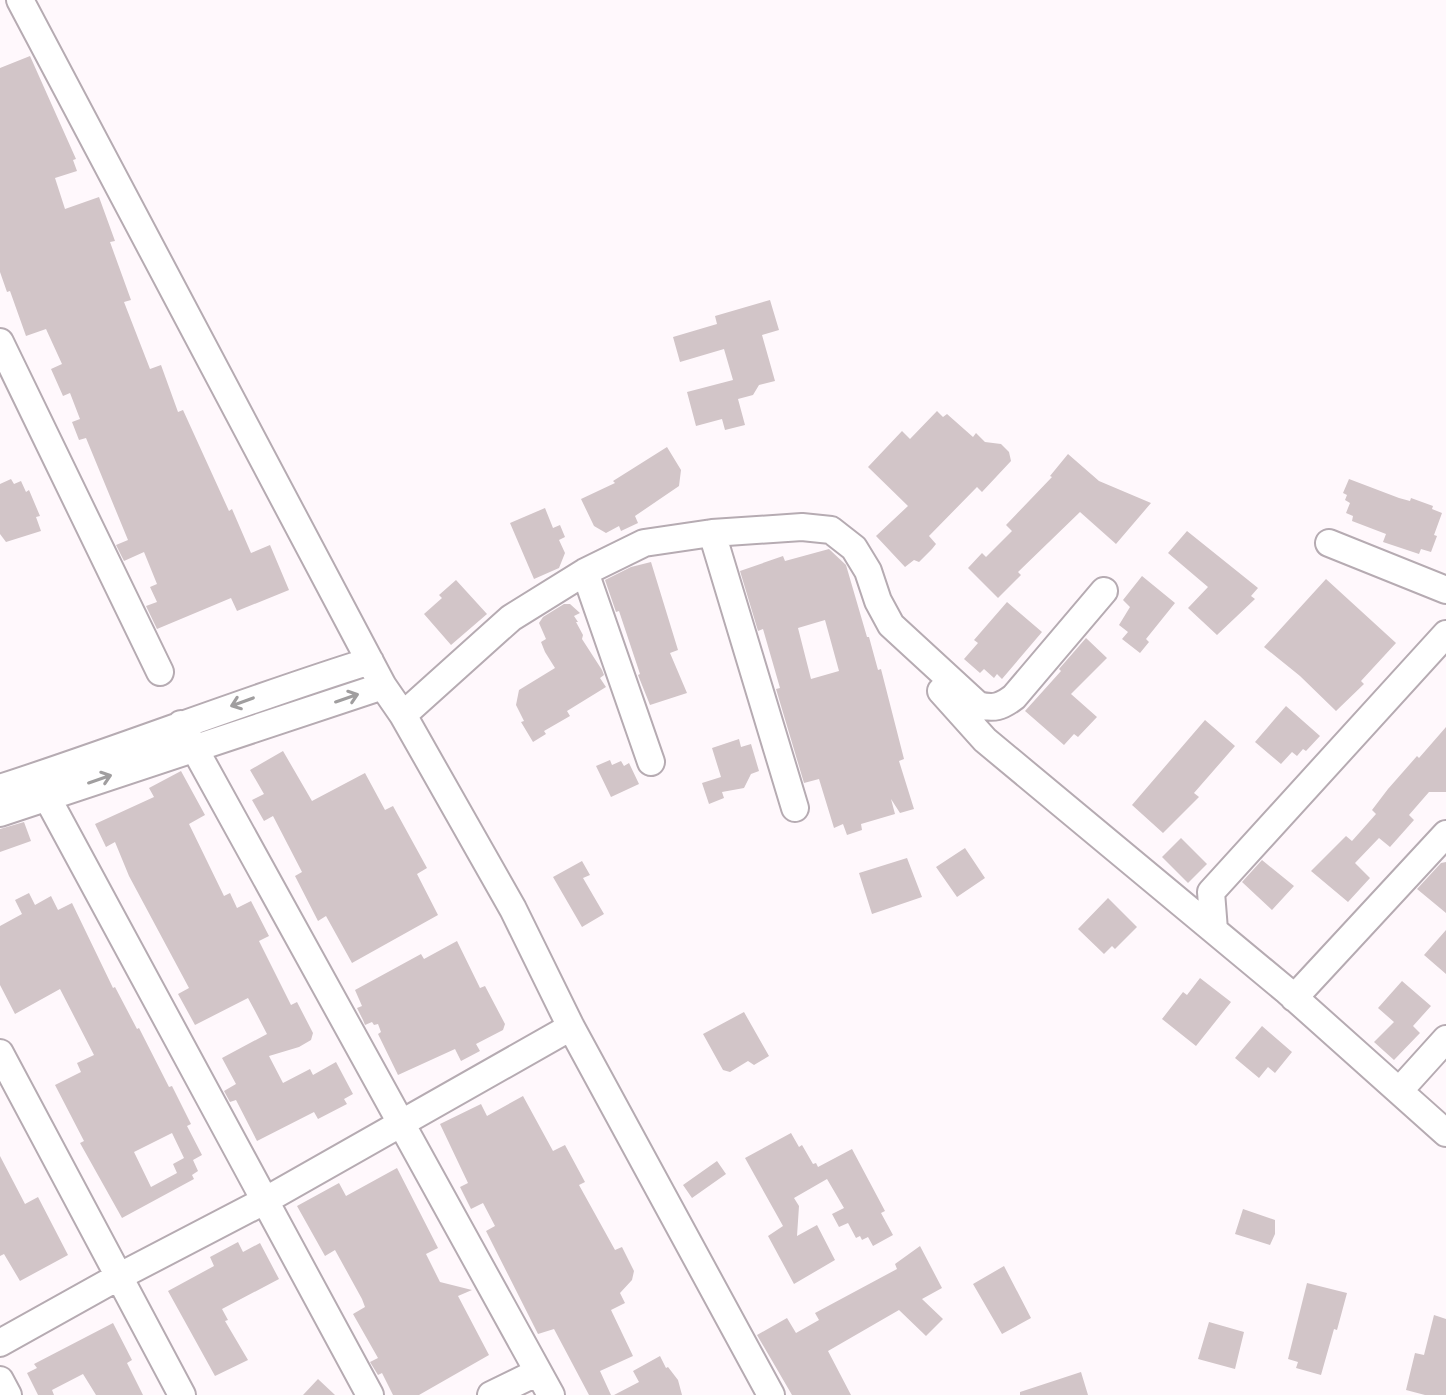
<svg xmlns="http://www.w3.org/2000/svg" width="1446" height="1395" viewBox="0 0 1446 1395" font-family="Mulish,sans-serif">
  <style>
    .building { fill: #d2c5c8; fill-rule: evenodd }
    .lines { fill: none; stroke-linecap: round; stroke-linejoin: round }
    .minor-casing { stroke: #b6abb2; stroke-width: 30 }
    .minor { stroke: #fff; stroke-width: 26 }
    .oneway { stroke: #a09e9f }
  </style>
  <rect width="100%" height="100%" fill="#fff8fc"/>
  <!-- building -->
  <path class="building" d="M30 56 76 159 73 160 77 171 55 178 65 209 99 197 115 241 110 242 131 300 124 302 150 369 161 365 178 412 183 410 229 511 232 509 251 553 270 545 289 590 237 611 231 598 157 629 146 606 157 602 150 587 157 584 144 552 124 561 116 545 128 540 86 438 79 440 72 422 80 419 70 393 63 396 51 369 62 364 46 329 26 336 10 291 7 292 0 272V68Z
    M770 300 779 330 762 335 775 381 759 385 753 395 738 399 745 425 725 430 722 419 696 426 687 392 733 380 724 349 680 362 673 337 717 324 715 316Z
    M937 411 943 417 947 414 973 437 976 433 985 442 1001 444 1009 452 1011 461 982 492 977 487 929 536 936 544 932 549 919 562 914 560 905 567 876 536 908 506 868 467 902 431 910 439Z
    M667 447 681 470 679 486 635 516 638 523 621 531 619 526 606 533 594 526 581 499 615 483 613 481Z
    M1068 454 1099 481 1151 503 1116 544 1080 512 1018 572 1021 575 998 598 968 568 982 553 986 557 1012 531 1006 525 1052 477 1050 476Z
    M11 479 14 484 21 481 26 492 29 490 40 516 36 517 41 531 6 542 0 534V484Z
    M1349 479 1399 498 1410 501 1411 498 1433 506 1432 509 1442 513 1434 535 1437 536 1431 552 1421 549 1419 554 1383 542 1386 534 1352 521 1353 516 1346 513 1350 503 1345 500 1347 495 1343 493Z
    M545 508 553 528 560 525 565 537 559 540 565 553 559 568 534 579 510 523Z
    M1187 531 1258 588 1251 596 1255 599 1217 635 1188 608 1208 587 1168 553Z
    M829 549 846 565 867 637H869L878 670 881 669 904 759 899 761 914 809 900 813 891 799 895 814 861 824 862 830 847 835 843 824 834 828 819 779 804 783 776 689 780 688 763 629 758 631 740 571 783 556 785 561ZM825 620 839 671 811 679 798 628Z
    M651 562 678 650 670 653 687 693 650 705 638 675 640 674 619 611 616 612 605 580 631 567Z
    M1142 576 1175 603 1146 639 1149 642 1140 653 1122 639 1128 632 1119 625 1130 607 1123 600Z
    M1326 579 1396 643 1361 681 1364 684 1336 711 1300 676 1264 647Z
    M456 580 487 614 451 645 424 614 442 598 439 595Z
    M1007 602 1042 632 1002 679 997 674 994 678 984 669 980 673 964 659 978 643 974 640Z
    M564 604H570L580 613 574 616 578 622H576L583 635 582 639 602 670 604 675 600 678 606 687 567 711 570 716 544 731 546 734 533 742 521 722 524 721 516 705 519 690 555 668 545 652 541 642 546 639 539 623 543 617Z
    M1086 638 1107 658 1071 694 1097 717 1078 737 1074 734 1064 745 1025 711 1061 671 1059 669Z
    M1286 706 1320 736 1306 751 1303 749 1297 756 1292 752 1281 764 1255 742Z
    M1205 720 1235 746 1194 793 1199 797 1163 833 1132 805Z
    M1446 727V792H1429L1409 815 1414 820 1390 847 1379 838 1355 863 1370 878 1348 902 1311 871 1346 836 1352 841 1376 814 1372 810 1388 789 1417 756 1419 758Z
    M739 739 741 747 751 744 759 771 751 774 744 788 722 792 724 798 709 804 702 783 721 777 712 748Z
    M283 751 312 801 365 773 385 810 393 806 427 868 417 874 438 915 352 963 326 916 318 921 295 876 302 872 273 816 264 821 252 800 264 794 250 770Z
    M610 760 612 765 621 761 624 766 629 763 639 784 611 797 596 766Z
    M181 771 205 815 189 824 224 896 230 893 237 908 251 901 269 936 259 941 291 1005 297 1002 313 1033 311 1040 299 1047 269 1056 283 1083 310 1069 313 1075 336 1062 353 1094 344 1099 347 1104 318 1119 314 1112 257 1141 236 1100 230 1102 224 1091 236 1084 222 1058 267 1034 255 1011 248 998 195 1025 178 994 189 988 129 876 115 842 106 847 95 824 154 797 149 788Z
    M24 822 31 841 0 852V829Z
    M1181 838 1207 864 1188 883 1162 857Z
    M965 848 985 878 957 897 936 867Z
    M907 858 922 897 872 914 859 873Z
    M1262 860 1294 886 1272 910 1242 882Z
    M582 861 590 875 583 878 604 914 582 927 553 877Z
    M1446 862V913L1417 889 1441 863Z
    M29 893 35 905 51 896 58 910 72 903 113 988 115 987 137 1029 139 1028 169 1087 172 1086 191 1124 187 1126 202 1155 193 1160 198 1171 192 1175 194 1179 122 1218 80 1143 84 1141 55 1085 81 1072 77 1063 94 1055 60 989 15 1014 0 985V926L22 914 15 900ZM172 1133 184 1158 173 1164 177 1173 151 1187 134 1152Z
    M1108 898 1137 927 1115 949 1112 946 1104 954 1078 929Z
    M1446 930V974L1424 955Z
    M457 941 480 988 485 986 505 1024 503 1030 476 1044 480 1051 461 1061 455 1049 398 1075 378 1034 381 1032 378 1024 374 1025 372 1022 365 1025 363 1020 357 1008 362 1006 355 990 421 954 424 959Z
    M1200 978 1231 1002 1196 1046 1162 1019 1183 992 1187 995Z
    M1402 981 1431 1006 1413 1026 1420 1033 1394 1060 1374 1042 1394 1022 1378 1008Z
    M744 1012 769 1056 754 1065 748 1061 730 1072 723 1070 703 1034Z
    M1262 1026 1292 1052 1275 1073 1268 1067 1259 1078 1235 1058Z
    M523 1096 553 1151 565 1145 585 1182 579 1185 615 1250 622 1247 634 1271 632 1280 620 1293 625 1303 611 1310 633 1356 600 1371 611 1395H589L554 1329 538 1334 486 1231 495 1226 483 1203 471 1209 460 1187 468 1183 440 1124 481 1104 487 1116Z
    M791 1133 799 1147 802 1145 813 1164 816 1163 818 1167 852 1149 885 1211 881 1213 893 1235 873 1246 868 1237 862 1240 860 1236 856 1238 848 1223 839 1227 832 1214 844 1208 827 1179 794 1198 799 1206 797 1236 817 1225 835 1260 794 1284 768 1236 783 1226 745 1158Z
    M0 1156 25 1204 38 1197 68 1255 20 1281 4 1254 0 1256Z
    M717 1161 726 1174 692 1198 683 1185Z
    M397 1168 438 1248 426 1254 440 1282 472 1290 458 1296 489 1355 419 1395H393L382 1373 378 1375 370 1362 378 1358 353 1314 365 1307 362 1299 335 1250 325 1256 297 1206 339 1183 346 1196Z
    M1243 1209 1275 1220V1234L1270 1245 1235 1234Z
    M238 1242 243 1252 260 1243 279 1279 222 1309 228 1320 225 1321 248 1360 215 1376 168 1291 214 1266 210 1257Z
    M920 1246 942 1288 922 1299 943 1319 926 1336 899 1310 828 1351 851 1395H792L757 1335 787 1318 796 1333 819 1320 815 1313 897 1269 895 1264Z
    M1004 1266 1031 1318 1002 1334 973 1284Z
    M1307 1283 1347 1293 1337 1330 1334 1329 1321 1375 1296 1368 1298 1362 1288 1359Z
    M1434 1315 1446 1319V1395H1425L1406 1390 1415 1353 1424 1355Z
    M1209 1322 1244 1332 1235 1369 1198 1359Z
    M113 1323 132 1360 127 1363 143 1395H96L83 1374 52 1390 54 1395H38L27 1373 37 1368 34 1364Z
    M660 1356 666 1368 668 1367 678 1380 682 1395H614L639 1382 633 1371Z
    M1081 1372 1088 1395H1020V1392Z
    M318 1379 335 1395H303Z"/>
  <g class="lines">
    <defs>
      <path id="minor" d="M20 0 383 686 403 715 513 909 571 1027 771 1395
        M0 342 160 672
        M712 533 795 808
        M1329 543 1446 590
        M585 572 651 762
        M941 691 985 740 1287 991 1446 1133
        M403 715 511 618 585 572 644 543 712 533 802 527 831 530 854 548 868 571 878 601 891 625 978 705C994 709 1001 707 1014 697L1104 591
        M181 724 551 1395
        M36 777 370 1395
        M0 788C124 748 245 700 370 661
        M0 813 383 686
        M1214 930 1211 892 1446 634
        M1294 998 1446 834
        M0 1053 182 1395
        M1399 1091 1446 1039
        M0 1343 120 1276 266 1200 571 1027
        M0 1380 8 1395
        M491 1395 538 1372"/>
    </defs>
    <!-- minor casing -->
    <use href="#minor" class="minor-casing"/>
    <!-- minor -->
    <use href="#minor" class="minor"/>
  </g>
  <!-- one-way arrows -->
  <defs><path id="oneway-shaft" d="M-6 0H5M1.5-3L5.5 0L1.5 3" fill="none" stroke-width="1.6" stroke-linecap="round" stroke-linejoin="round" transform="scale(2)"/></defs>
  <g class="oneway">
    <use href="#oneway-shaft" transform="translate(347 698) rotate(-19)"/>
    <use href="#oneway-shaft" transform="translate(242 702) rotate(160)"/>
    <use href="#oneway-shaft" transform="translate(100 779) rotate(-19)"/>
  </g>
</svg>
